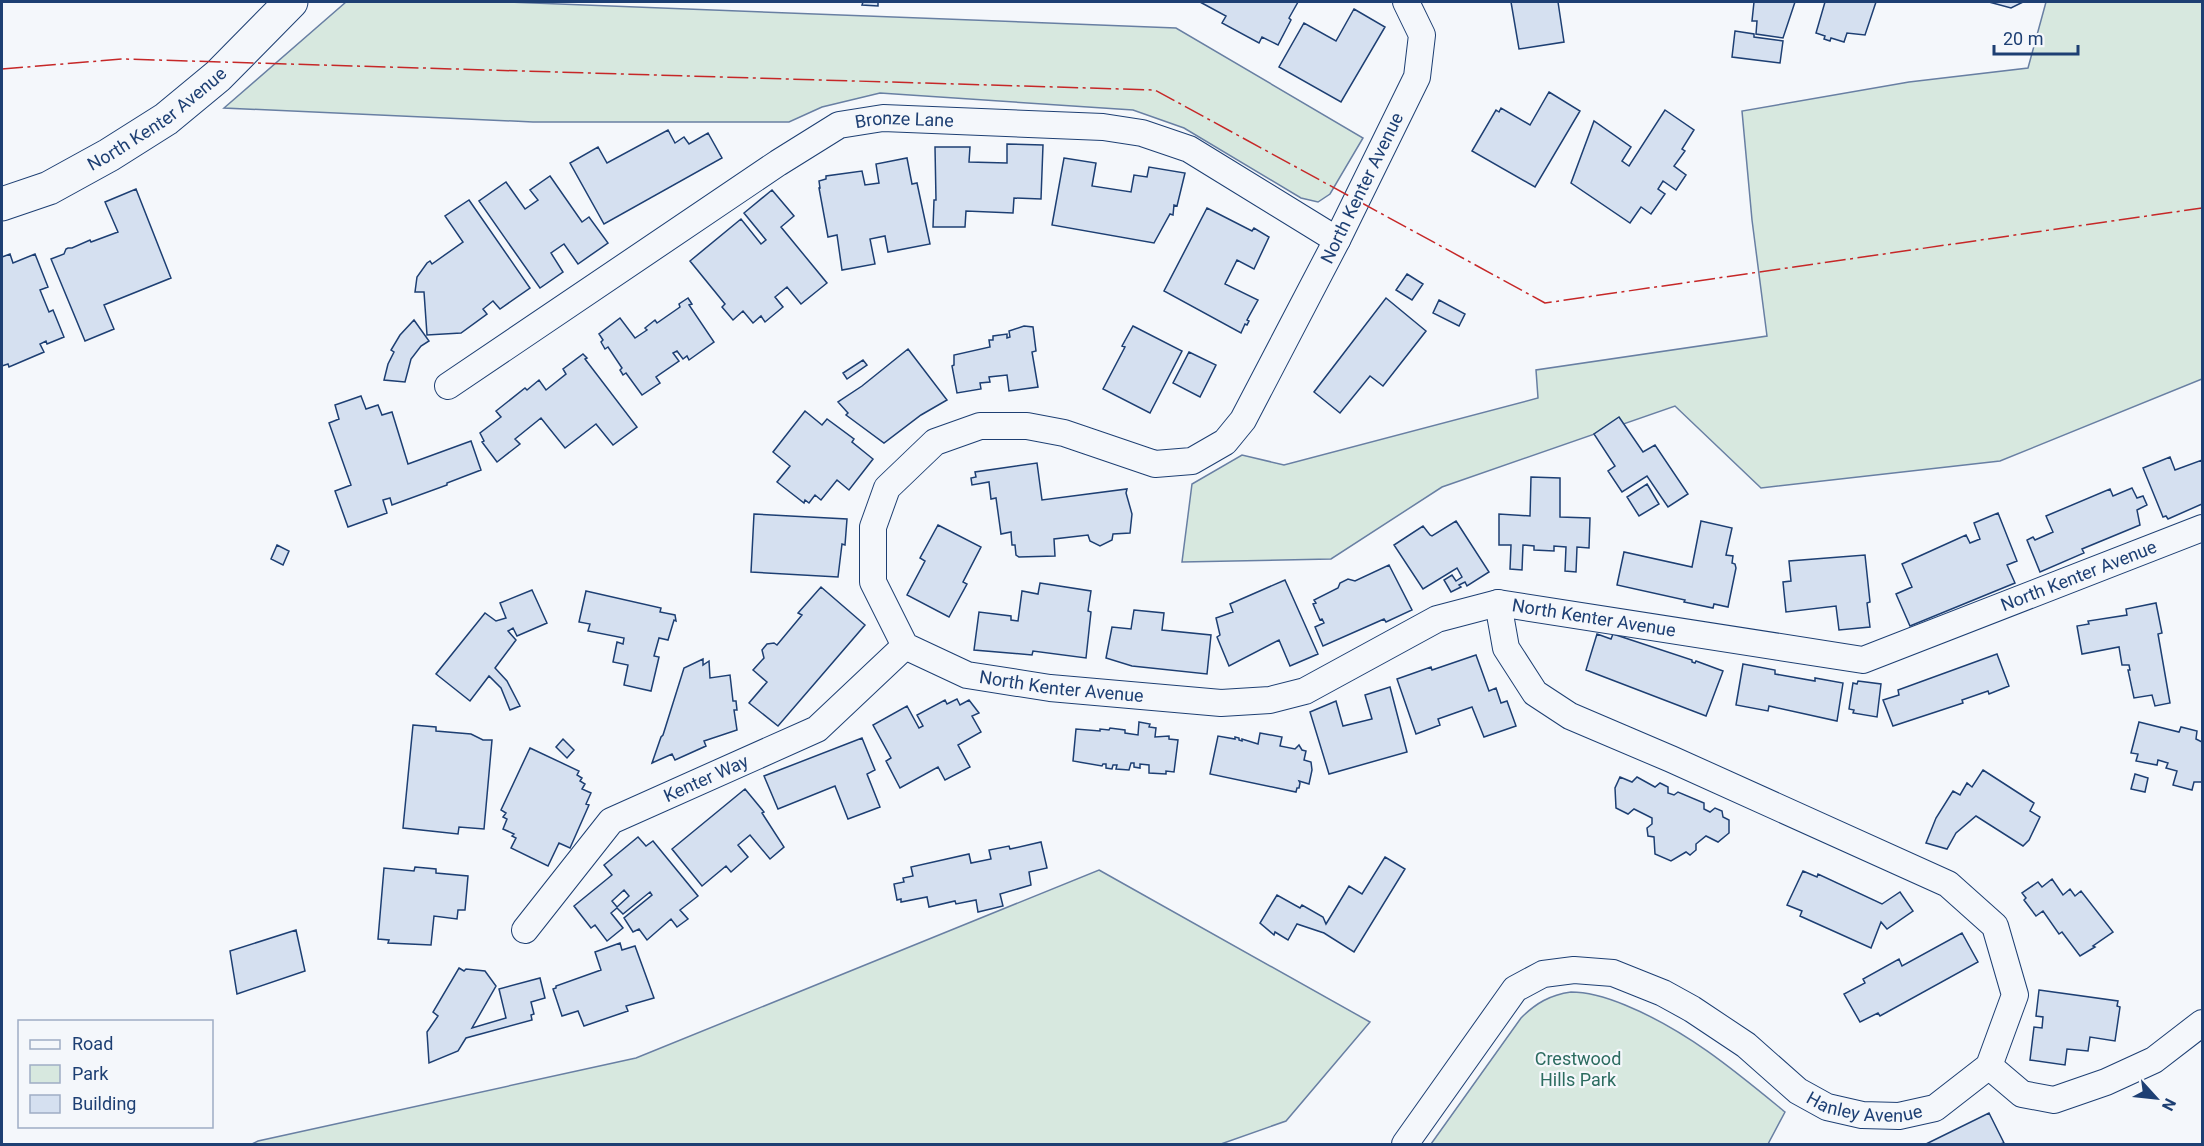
<svg xmlns="http://www.w3.org/2000/svg" width="2204" height="1146" viewBox="0 0 2204 1146" font-family="Roboto,sans-serif">
  <style>
    .green { fill: #d7e8df; stroke: #687fa3; stroke-width: 1.5 }
    .building { fill: #d5e0f0; stroke: #1d3f73; stroke-width: 1.5; fill-rule: evenodd }
    .lines { fill: none; stroke-linecap: round; stroke-linejoin: round }
    .street-casing { stroke: #1d3f73; stroke-width: 28 }
    .secondary-casing { stroke: #1d3f73; stroke-width: 35 }
    .street { stroke: #f4f7fb; stroke-width: 26 }
    .secondary { stroke: #f4f7fb; stroke-width: 33 }
    .power { stroke: #c62828; stroke-width: 1.5; stroke-dasharray: 21 4.5 3 4.5; stroke-linecap: butt }
    .labels { text-anchor: middle; stroke-width: 4.5; stroke-linejoin: round; paint-order: stroke }
    .street-label { font-size: 18px; fill: #1d3f73; stroke: #f4f7fb }
    .park-label { font-size: 18px; fill: #2c6c60; stroke: #f4f7fb }
  </style>
  <rect width="100%" height="100%" fill="#f4f7fb"/>
  <!-- green -->
  <path class="green" d="M346 2H506L1176 28 1363 138 1330 194 1318 202 1301 198 1184 128 1133 110 880 93 822 107 789 122H533L224 108Z
    M2046 2H2202V379L2000 461 1761 488 1675 406 1442 487 1331 559 1182 562 1192 484 1242 455 1284 465 1538 398 1536 370 1767 336 1752 220 1742 111 1909 82 2028 68Z
    M1099 870 1370 1022 1286 1121 1221 1144H252L258 1141 636 1058Z
    M1571 992C1590 992 1608 998 1625 1005 1686 1030 1734 1070 1785 1112L1768 1144H1431L1521 1018C1536 1003 1550 995 1571 992Z"/>
  <!-- building -->
  <path class="building" d="M863 2H878V6L862 5Z
    M1200 2H1298L1289 18 1291 20 1278 45 1262 37 1259 43 1222 23 1226 16Z
    M1511 2H1558L1564 42 1519 49Z
    M1754 2H1795L1783 38 1756 34 1757 21H1752Z
    M1825 2H1876L1865 35 1847 33 1844 42 1831 38 1830 41 1824 39 1825 36 1816 33Z
    M1989 2H2023L2011 8Z
    M1354 9 1385 27 1341 102 1279 67 1304 23 1336 41Z
    M1735 31 1754 34V37L1783 41 1780 63 1732 57Z
    M1549 92 1580 111 1535 187 1472 151 1496 110 1499 112 1501 108 1530 125Z
    M1665 110 1694 130 1682 149 1685 151 1674 166 1686 175 1676 190 1663 181 1658 189 1665 194 1651 214 1641 207 1630 223 1571 183 1594 121 1631 147 1622 161 1629 166Z
    M668 130 675 143 684 137 689 144 708 133 722 158 604 224 570 163 598 147 607 163Z
    M1007 144 1043 145 1041 199 1014 198 1013 213 966 211 965 227H933L934 200H936L935 147H970L969 162 1007 163Z
    M907 158 912 184 917 183 930 244 888 252 885 236 870 239 875 264 842 270 837 235 828 237 819 188H820L819 181 826 179V176L862 171 865 185 879 183 876 164Z
    M1064 158 1096 163 1092 186 1131 192 1134 175 1147 177 1149 167 1185 173 1177 206 1174 205 1173 215 1170 214 1154 243 1052 225Z
    M550 176 582 222 589 217 608 243 578 264 564 244 551 253 563 272 540 288 479 201 506 182 525 209 538 200 530 190Z
    M136 189 171 278 104 305 114 329 85 341 51 259 64 254 66 249 68 248H72L90 240 91 242 118 232 105 202Z
    M772 190 794 216 781 227 827 283 801 304 787 287 775 297 783 307 765 322 761 316 753 323 743 311 733 320 722 307 725 304 690 261 741 219 761 244 766 240 744 213Z
    M469 200 530 288 500 309 493 301 483 309 487 314 461 333 427 335 424 292H415L417 277 427 263 430 261 432 264 463 242 445 216Z
    M1207 208 1252 231 1254 228 1269 237 1254 269 1237 260 1225 284 1258 300 1247 320 1249 321 1247 325 1245 324 1241 333 1164 291Z
    M10 254 13 263 35 254 48 287 40 290 49 312 53 310 64 337 47 344 46 341 40 344 44 352 9 367 8 364 2 366V257Z
    M1407 274 1423 284 1412 300 1396 290Z
    M688 298 692 304 689 305 714 342 689 360 687 356 683 359 677 351 673 353 679 361 656 377 660 383 642 395 626 373 623 375 620 370 622 368 608 347 605 349 601 342 603 340 599 334 620 318 635 338 647 330 645 328 655 320 657 323 680 307 679 304Z
    M1386 298 1426 331 1383 386 1370 376 1340 413 1314 392Z
    M1439 300 1465 314 1459 326 1433 313Z
    M414 320 429 341 421 346 411 359 405 382 384 380 388 364 394 352 391 350 400 335Z
    M1024 326 1033 327 1036 351 1032 352 1038 387 1009 391 1007 375 989 377 990 382 980 383 981 389 957 393 952 366 954 365V355L990 347 989 340H993V336L1007 334V338L1010 337 1009 331Z
    M1133 326 1182 351 1150 413 1103 389 1125 347 1122 346Z
    M908 349 947 400 921 415 884 443 846 415 848 413 838 402 862 386Z
    M1189 352 1216 365 1200 397 1173 383Z
    M583 354 587 358 585 359 637 427 613 445 596 424 565 448 541 418 515 439 520 444 497 462 482 442 484 441 480 433 501 417 496 411 525 388 527 390 539 380 546 390 566 374 563 369Z
    M863 360 867 365 847 379 843 373Z
    M361 396 366 409 378 405 382 415 392 412 408 464 471 441 481 470 447 483V485L392 505 390 498 383 500 387 513 348 527 335 491 351 485 329 423 339 419 335 405Z
    M805 411 822 425 827 419 854 439 852 442 873 459 849 490 837 480 821 500 815 495 809 503 805 500 804 503 777 482 790 466 773 452Z
    M1619 417 1643 452 1655 445 1688 494 1668 507 1647 476 1622 492 1608 471 1615 466 1594 434Z
    M2170 457 2175 470 2202 460V504L2168 519 2166 516 2163 517 2143 468Z
    M1037 463 1042 500 1127 489 1126 493 1132 514 1130 533 1113 534 1112 540 1100 546 1090 541 1088 535 1054 539 1055 556 1019 557 1016 555 1015 545H1012L1011 532 1001 534 996 498 991 499 989 482 972 485 971 478 976 477 975 472Z
    M1531 477 1560 478V517L1590 518 1589 548 1577 547 1576 572 1565 571 1566 547 1554 546V551L1534 550V546L1523 545 1522 570 1510 569 1511 545H1499V514L1530 516Z
    M1647 484 1659 504 1639 516 1627 497Z
    M2132 488 2137 498 2143 496 2147 505 2137 510 2140 525 2082 549 2084 553 2040 572 2027 540 2033 537 2035 540 2053 532 2046 516 2110 489 2113 496Z
    M1998 513 2017 561 2007 565 2015 583 1910 626 1896 594 1912 587 1902 564 1966 535 1970 543 1980 539 1974 523Z
    M754 514 847 519 845 545 842 544 838 577 751 572Z
    M1456 521 1489 572 1467 586 1465 582 1459 585 1461 587 1451 592 1444 580 1452 575 1456 581 1462 577 1457 568 1423 589 1394 545 1423 526 1430 535 1432 536Z
    M1701 521 1732 528 1726 555 1733 556 1732 563 1735 564 1736 568 1728 607 1714 604 1713 608 1684 602 1685 600 1617 585 1624 552 1692 567Z
    M938 525 981 547 963 582 967 584 949 617 907 595 925 561 920 558Z
    M277 545 289 551 283 565 271 559Z
    M1865 555 1870 602 1867 603 1870 627 1839 630 1836 606 1786 612 1783 582 1791 581 1789 561Z
    M1389 565 1412 610 1386 622 1384 619 1323 646 1315 627 1324 623 1322 619 1320 620 1313 604 1316 603 1314 600 1338 588 1340 583 1348 579 1355 581Z
    M1285 580 1318 654 1290 666 1279 640 1229 666 1217 637 1220 635 1216 618 1233 612 1230 604Z
    M1040 583 1091 591 1088 611 1091 612 1086 658 1033 651 1032 655 974 650 979 612 1011 616V620L1018 621 1022 591 1038 594Z
    M821 587 865 625 778 726 749 703 767 682 753 670 764 658 762 650 767 644 774 643 777 645 802 615 798 613Z
    M532 590 547 623 517 636 513 628 508 631 516 640 495 668 507 681 520 706 510 710 501 688 489 676 470 701 436 674 485 613 496 621 506 618 500 603Z
    M586 591 661 608 660 612 675 615 676 621 674 620 668 640 659 638 654 656 659 657 651 691 624 685 628 665 613 662 617 642 623 644 624 638 588 631 590 624 579 622Z
    M2156 603 2162 633 2158 634 2170 703 2155 706 2152 695 2134 698 2128 670H2130L2129 665H2122L2119 647 2082 654 2077 626 2089 624 2088 621 2127 615 2126 609Z
    M1134 610 1164 613 1162 630 1211 635 1207 674 1132 666 1106 658 1112 627 1131 629Z
    M1597 634 1611 639 1613 634 1692 660V662L1695 663 1696 661 1723 671 1706 716 1586 670Z
    M1997 654 2009 686 1989 694 1988 691 1962 700 1963 703 1893 726 1883 700 1899 695 1898 690Z
    M1476 655 1489 691 1496 688 1501 703 1507 701 1516 726 1484 737 1472 707 1438 719 1440 725 1416 734 1397 679 1431 667 1432 670Z
    M703 659V665L709 661 710 678 730 675 733 701H736L737 710H734L737 730 704 741 706 746 675 760 672 754 652 763 661 737 663 735 684 668Z
    M1743 664 1775 670V674L1815 681V678L1843 683 1837 721 1769 706 1768 711 1736 705Z
    M1858 681 1881 684 1877 717 1853 713 1854 710 1849 709 1853 683 1857 684Z
    M1390 687 1407 752 1329 774 1310 712 1336 701 1343 726 1372 719 1365 695Z
    M957 699 960 705 969 700 979 713 972 716 981 732 958 745 970 767 945 780 938 767 900 788 886 761 891 758 873 725 907 706 919 728 923 726 917 715 945 700 947 704Z
    M1139 722 1150 724 1149 727 1156 728 1155 737 1169 736V739L1178 740 1174 772 1166 771V774L1149 773V765L1140 764V768L1134 767V763H1131L1129 770 1116 769 1117 765H1113L1112 769 1106 768V764H1103L1102 766 1073 761 1076 729 1100 731V729L1109 730 1110 728 1125 730V733L1138 735Z
    M2139 722 2179 732 2181 727 2197 731 2196 739 2202 742V782H2194L2192 790 2173 785 2177 771 2166 768 2168 763 2158 760 2157 765 2136 761 2138 754 2131 753Z
    M413 725 436 727V731L471 734 483 740H492L484 829 459 827 458 834 403 828Z
    M1260 733 1282 737 1280 746 1295 749 1299 745 1302 750 1306 751 1304 760 1311 762 1312 770 1309 784 1299 781 1300 783 1299 788H1297L1296 792 1210 774 1218 736 1235 739V737L1239 738V740L1242 741V739L1258 744Z
    M862 738 875 770 867 774 880 807 848 819 835 786 778 809 764 776Z
    M563 739 574 750 567 758 556 747Z
    M530 748 579 771 577 775 582 778 580 781 585 784 582 789 591 793 586 804 589 805 570 848 559 843 548 866 511 848 516 838 512 836 514 834 503 829 507 819 503 817 506 813 501 810Z
    M1983 770 2034 803 2030 811 2040 817 2029 840 2023 846 1976 816 1956 833 1947 849 1926 843 1936 818 1953 791 1960 795 1967 783 1972 787Z
    M2135 774 2148 778 2145 792 2131 789Z
    M1620 777 1632 782 1637 777 1655 787 1660 783 1668 787V793L1674 795 1678 792 1704 803V809L1710 812 1715 808 1722 811 1723 817 1729 820V833L1718 842 1706 836 1696 844V850L1690 855 1686 852 1671 861 1655 854 1654 837 1648 836 1647 828 1652 824V818L1634 809 1628 814 1616 808 1615 788Z
    M745 789 764 812 762 813 784 847 770 859 750 835 738 845 748 857 731 872 726 866 702 886 672 849Z
    M638 837 646 846 653 841 698 896 680 910 688 919 677 927 671 919 647 940 639 929 633 932 624 918 652 895 650 892 623 914 617 908 611 913 623 928 607 941 595 925 591 928 574 906 612 875 604 865ZM624 890 629 896 617 907 612 901Z
    M1041 842 1047 868 1029 872 1031 885 1000 894 1003 906 978 912 976 900 956 904 955 901 929 907 927 897 901 902V899L897 900 894 884 904 882 903 878 913 876 911 867 969 854 971 863 991 859 989 850 1009 846 1010 849Z
    M1385 857 1405 869 1354 952 1324 933 1297 924 1288 940 1275 932 1274 935 1260 923 1277 895 1300 908 1302 905 1323 917 1326 924 1349 886 1362 894Z
    M415 867 436 869V873L468 876 465 910H458L457 919 434 916 431 945 388 943 389 940 378 939 384 868 414 871Z
    M1803 871 1817 877 1818 874 1882 904 1900 892 1913 911 1887 929 1881 922 1871 948 1800 916 1802 911 1787 905Z
    M2052 879 2063 895 2070 889 2075 896 2081 891 2113 932 2093 946 2095 947 2080 956 2062 932 2059 934 2043 911 2036 916 2024 900 2026 898 2022 893 2038 882 2042 887Z
    M296 930 305 971 237 994 230 951Z
    M1962 933 1978 962 1880 1016 1878 1013 1860 1022 1844 994 1865 983 1863 979 1899 959 1902 966Z
    M620 943 622 950 635 946 654 998 626 1006 628 1011 584 1026 578 1011 562 1016 553 989 556 988V986L601 970 595 952Z
    M459 968 464 971 466 969 485 971 496 986 472 1028 506 1018 499 989 540 978 545 998 531 1002 534 1014 531 1015 532 1020 466 1038 458 1051 429 1063 427 1032 438 1016 433 1012Z
    M2039 990 2118 1001 2117 1006 2120 1007 2115 1041 2090 1037 2088 1051 2067 1049 2065 1065 2030 1060 2034 1027 2042 1028 2043 1017 2036 1016Z
    M1989 1113 2004 1143 2000 1144H1926Z"/>
  <g class="lines">
    <defs>
      <g id="street">
        <path id="s1" d="M1406 2 1422 35 1417 77 1337 240 1243 420 1225 442 1192 461 1155 464 1064 433 1027 426H980L935 442 887 488 873 527V582L905 646 967 675 1050 688 1221 703 1270 700 1305 691 1437 619 1498 603 1863 660 2202 528"/>
        <path id="s2" d="M448 386 778 163 839 125 883 118 1103 127 1142 133 1189 149 1337 240"/>
        <path id="s3" d="M525 930 611 821 817 729 905 646"/>
        <path d="M1989 1066 2022 1094 2054 1100 2106 1082 2154 1060 2202 1023"/>
        <path id="s4" d="M1405 1144 1515 989 1543 974 1574 970 1613 973 1663 993 1692 1009 1746 1045 1798 1091 1827 1107 1862 1115 1899 1116 1935 1108 1989 1066 2015 995 1995 926 1948 884 1671 759 1570 716 1535 693 1506 648 1498 603"/>
      </g>
      <g id="secondary">
        <path id="s5" d="M2 204 49 188 109 155 166 119 218 76 291 2"/>
      </g>
    </defs>
    <!-- street casing -->
    <use href="#street" class="street-casing"/>
    <!-- secondary casing -->
    <use href="#secondary" class="secondary-casing"/>
    <!-- street -->
    <use href="#street" class="street"/>
    <!-- secondary -->
    <use href="#secondary" class="secondary"/>
    <!-- power -->
    <path class="power" d="M2 69 122 59 1155 90 1545 303 2202 208"/>
  </g>
  <g class="labels">
    <!-- street labels -->
    <g class="street-label">
      <text dy="6" stroke="none"><textPath href="#s5" startOffset="178">North Kenter Avenue</textPath></text>
      <text dy="6" stroke="none"><textPath href="#s2" startOffset="536">Bronze Lane</textPath></text>
      <text transform="translate(1362 188) rotate(-64)" y="6">North Kenter Avenue</text>
      <text dy="6" stroke="none"><textPath href="#s1" startOffset="2254">North Kenter Avenue</textPath></text>
      <text dy="6" stroke="none"><textPath href="#s1" startOffset="1750">North Kenter Avenue</textPath></text>
      <text dy="6" stroke="none"><textPath href="#s1" startOffset="1194">North Kenter Avenue</textPath></text>
      <text dy="6" stroke="none"><textPath href="#s3" startOffset="243">Kenter Way</textPath></text>
      <text dy="6" stroke="none"><textPath href="#s4" startOffset="584">Hanley Avenue</textPath></text>
    </g>
    <!-- park labels -->
    <g class="park-label">
      <text x="1578" y="1065">Crestwood<tspan x="1578" dy="21">Hills Park</tspan></text>
    </g>
  </g>
  <!-- border -->
  <rect width="2204" height="1146" fill="none" stroke="#1d3f73" stroke-width="6"/>
  <!-- legend -->
  <rect x="18" y="1020" width="195" height="108" fill="#f4f7fb" stroke="#9eadc5" stroke-width="1.5"/>
  <rect x="30" y="1040" width="30" height="9" fill="#f4f7fb" stroke="#9eadc5" stroke-width="1.5"/>
  <text x="72" y="1050" font-size="18" fill="#1d3f73">Road</text>
  <rect x="30" y="1065" width="30" height="18" fill="#d7e8df" stroke="#9eadc5" stroke-width="1.5"/>
  <text x="72" y="1080" font-size="18" fill="#1d3f73">Park</text>
  <rect x="30" y="1095" width="30" height="18" fill="#d5e0f0" stroke="#9eadc5" stroke-width="1.5"/>
  <text x="72" y="1110" font-size="18" fill="#1d3f73">Building</text>
  <!-- north arrow -->
  <g transform="translate(2156 1098) rotate(117)" stroke="#f4f7fb" stroke-width="4.5" paint-order="stroke">
  <path d="M0-4.5L10 22L0 15L-10 22Z" fill="#1d3f73"/>
  <text y="-9" font-size="16" font-weight="bold" text-anchor="middle" fill="#1d3f73">N</text>
  </g>
  <!-- scale -->
  <path d="M1994 45v9h84v-9" fill="none" stroke="#1d3f73" stroke-width="3"/>
  <text x="2003" y="45" font-size="18" fill="#1d3f73" stroke="#f4f7fb" stroke-width="4.5" paint-order="stroke">20 m</text>
</svg>
